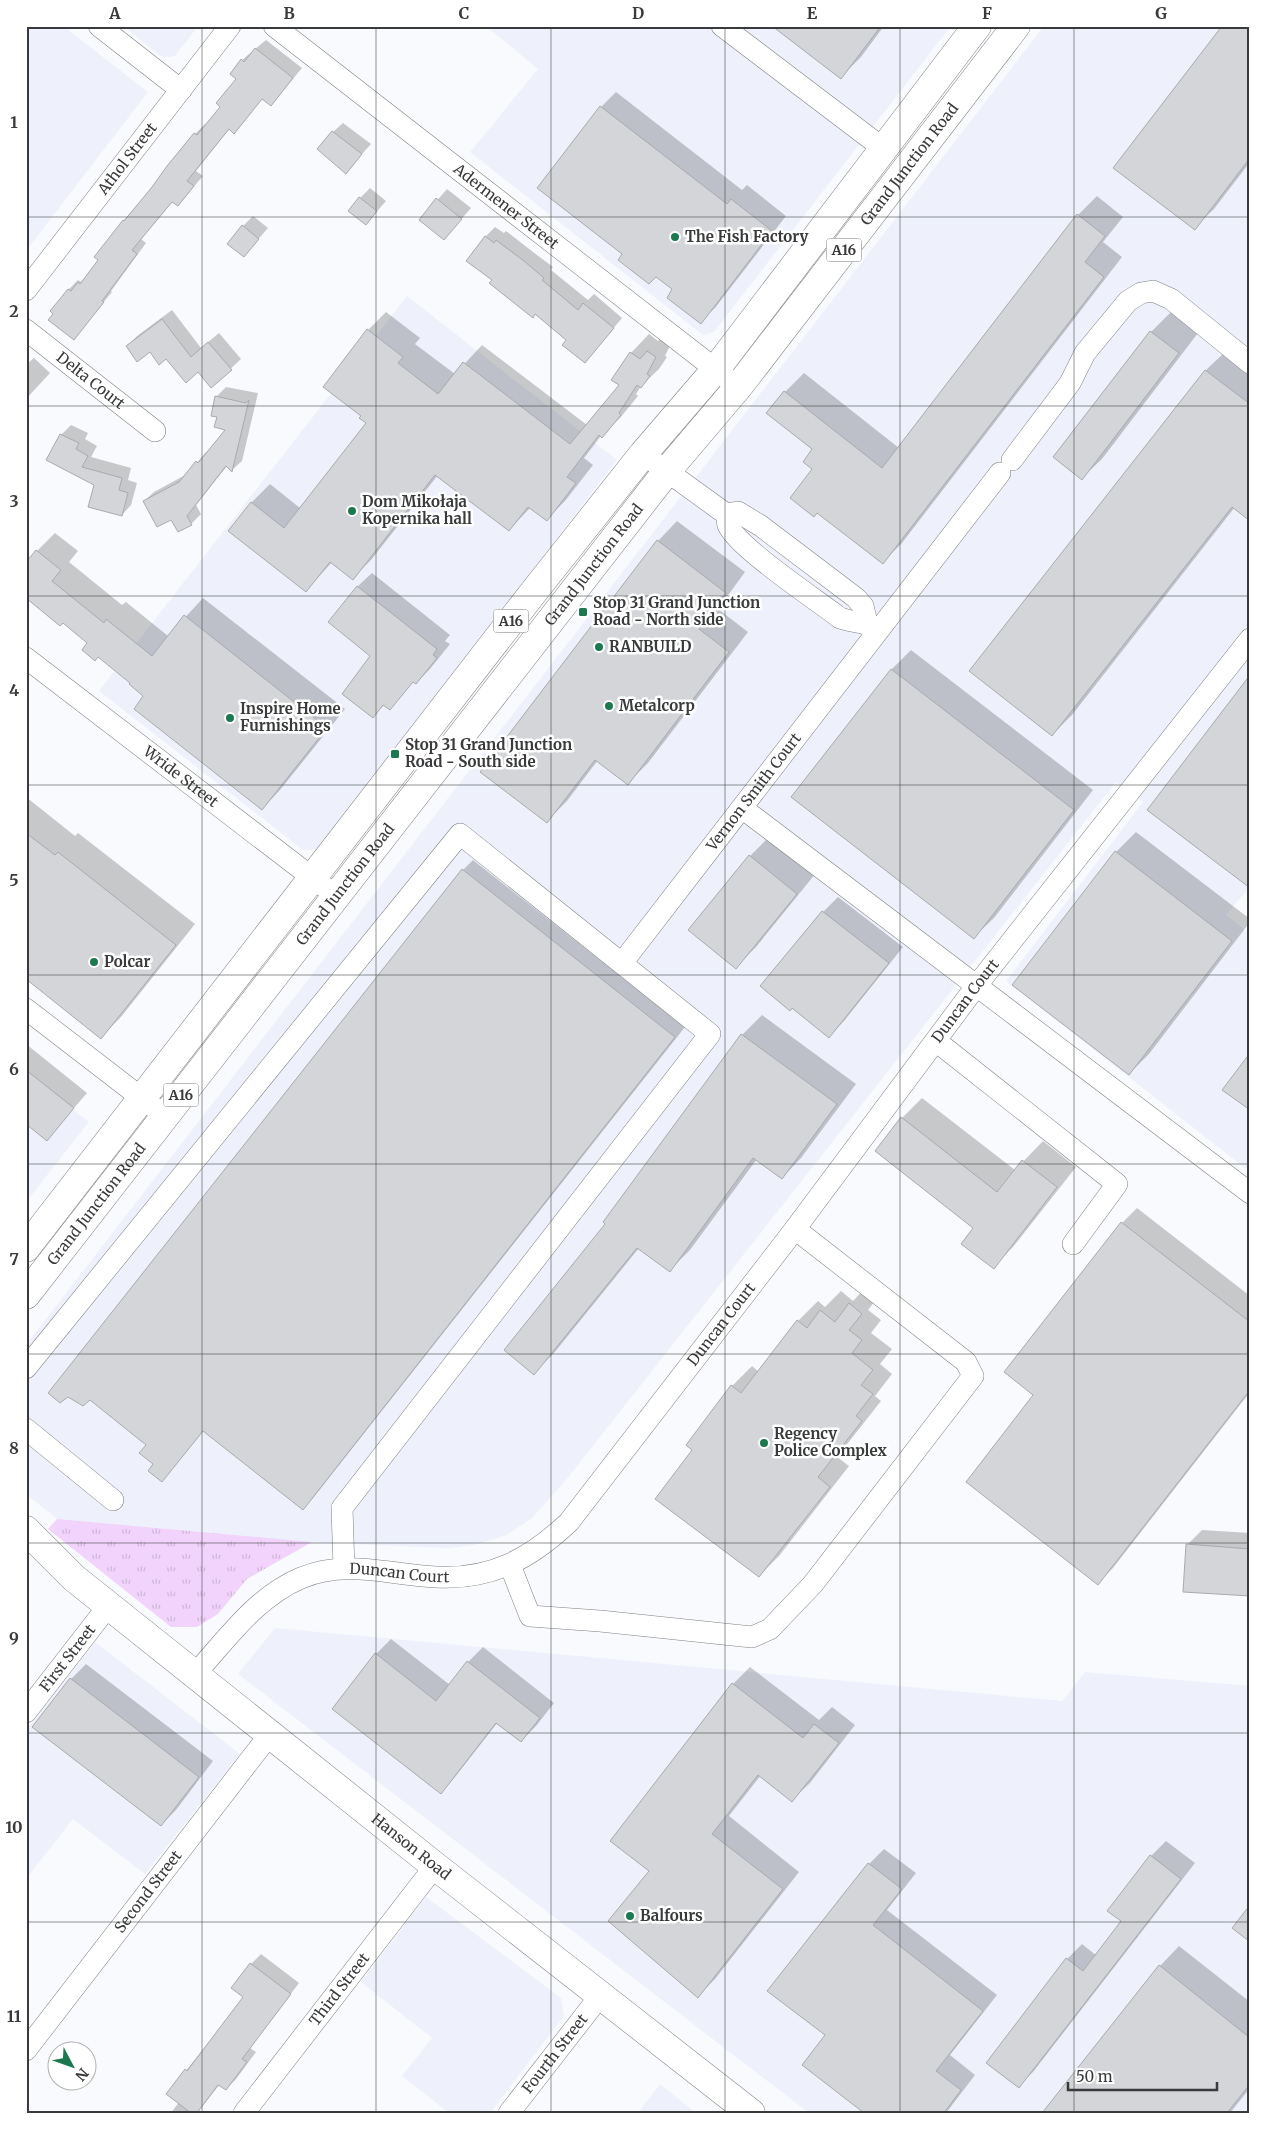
<svg xmlns="http://www.w3.org/2000/svg" width="1276" height="2139" viewBox="0 0 1276 2139" font-family="Merriweather,serif">
  <style>
    .built { fill: #eef1fc }
    .grass { fill: url(#grass-tufts) }
    .shadow { fill: #0003 }
    .building { fill: #d3d5d8; stroke: #a8aaad }
    .lines { fill: none; stroke-linecap: round; stroke-linejoin: round }
    .minor-casing { stroke: #7f8084; stroke-width: 22 }
    .major-casing { stroke: #7f8084; stroke-width: 29 }
    .highway-casing { stroke: #7f8084; stroke-width: 29 }
    .minor { stroke: #fff; stroke-width: 21 }
    .major { stroke: #fff; stroke-width: 28 }
    .highway { stroke: #fff; stroke-width: 28 }
    .grid { fill: none; stroke: #393a3b; stroke-width: 1; stroke-opacity: 0.55 }
    .poi-dot { fill: #1c794f; stroke: #fff; stroke-width: 2 }
    .labels { text-anchor: middle; stroke-width: 5; stroke-linejoin: round; paint-order: stroke }
    .shield { fill: #fff; stroke: #747576; stroke-width: 1 }
    .shield-label { font-size: 14px; font-weight: bold; fill: #393a3b }
    .street-label { font-size: 15px; fill: #393a3b; stroke: #fff }
    .poi-label { font-size: 15px; font-weight: bold; fill: #393a3b; stroke: #fff; text-anchor: start }
    .neatline { fill: none; stroke: #393a3b; stroke-width: 2 }
    .grid-label { font-size: 16px; text-anchor: middle; font-weight: bold; fill: #393a3b }
  </style>
  <defs>
    <pattern id="grass-tufts" width="24" height="20" patternUnits="userSpaceOnUse" patternTransform="scale(1.25)"><rect width="24" height="20" fill="#f2d3fb"/><path d="M3 7l-1-3M5 7V3M7 7l1-3M15 17l-1-3M17 17v-4M19 17l1-3" fill="none" stroke="#d0b6d8"/></pattern>
  </defs>
  <rect width="100%" height="100%" fill="#f8fafd"/>
  <!-- built -->
  <path class="built" d="M26 26H63L148 92 26 251Z
    M123 26H198L175 56 163 58Z
    M486 26H951L714 332 703 335 470 152 538 69Z
    M1044 26H1250V894L1246 891 1226 915 1250 934V1172L1006 981 1143 802 1116 782 566 1480 532 1518 507 1535 474 1545 449 1548 325 1543 89 1525 57 1519 26 1494V1345Z
    M407 296 617 460 318 850H303L99 691Z
    M26 1072 89 1122 26 1202Z
    M275 1628 1062 1701 1085 1672 1250 1686V2113H809L238 1674Z
    M95 1642 240 1754 145 1874 73 1819 26 1879V1730Z
    M426 1897 561 1998 564 2016 490 2113H449L402 2076 432 2038 361 1982Z
    M660 2084 696 2113H638Z"/>
  <!-- grass -->
  <path class="grass" d="M57 1519 312 1542 247 1579 218 1614 197 1627H171L48 1529Z"/>
  <!-- shadow -->
  <path class="shadow" d="M774 26H884L861 57 841 77Z
    M1250 26V162L1214 209 1194 228Z
    M266 40 302 68 271 105 263 98 234 132 230 128 196 171 203 176 178 205 173 201 141 239 146 243 111 291 112 292 74 338 52 311 69 289 78 280 81 282 89 274 100 260 96 256 124 220 153 187 168 166 195 134 205 124 206 125 221 106 238 79 242 60Z
    M616 92 742 190 747 185 786 216 715 308 700 322 674 289 624 254 601 107Z
    M343 123 371 144 346 172 333 132Z
    M370 188 386 201 366 224 360 198Z
    M447 189 471 208 444 239 420 220Z
    M1097 196 1123 217 1103 242 1122 257 902 543 883 562 814 469V449L785 392 804 373 899 448 1078 215Z
    M253 216 268 228 244 256 243 226Z
    M495 227 504 233 506 231 533 252 553 267 551 270 588 300 594 294 622 318 585 362 567 340 493 279 485 237Z
    M172 310 201 348 219 333 241 359 212 386 198 370 150 350 127 346 137 336Z
    M386 312 420 338 415 344 455 374 482 345 587 425 620 385 631 353 649 334 658 341 666 333 673 339 665 356 667 357 659 369 641 386 636 394 638 396 620 418 601 436 584 458 593 465 565 501 547 519 531 507 509 530 438 475 371 560 353 578 332 562 306 591 229 531 252 502 270 484 300 508 368 422V330Z
    M1171 312 1198 333 1102 459 1082 478 1054 457 1151 332Z
    M1226 351 1250 369V519L1235 507 1072 715 1052 735 971 671 1206 370Z
    M34 358 50 373 26 399V365Z
    M226 387 258 393 242 461 232 470 227 466 196 505 201 514 191 524 172 518 144 501 154 492 187 474 206 452 208 454 227 429 218 416 216 397Z
    M71 425 88 433 85 439 97 446 91 457 131 468 128 480 137 483 131 505 122 515 95 484 48 460 61 435Z
    M677 521 745 572 718 609 748 632 648 763 628 783 598 760 567 801 547 821 658 541Z
    M55 533 78 551 69 562 122 605 126 602 168 636 203 598 345 709 280 790 262 809 132 682 89 642 63 621 37 551Z
    M372 573 450 635 445 641 450 644 430 669 416 683 414 681 389 709 384 705 373 716 372 655 330 622 358 586Z
    M911 650 1093 790 994 918 974 937 891 670Z
    M26 797 75 836 78 833 195 924 121 1017 101 1037 26 978Z
    M1136 832 1250 919V922L1149 1054 1129 1074 1013 985 1116 852Z
    M770 836 816 873 756 947 736 967 690 930 750 856Z
    M473 860 685 1027 313 1498 303 1508 204 1430 162 1481 148 1444 463 870Z
    M838 897 903 947 844 1021 829 1036 762 986 823 912Z
    M762 1015 856 1084 801 1158 782 1178 757 1159 690 1250 670 1270 639 1248 554 1353 534 1373 607 1224 604 1222 742 1035Z
    M26 1044 87 1093 47 1139 26 1123Z
    M922 1098 1015 1170 1043 1141 1076 1167 1013 1247 993 1267 975 1228 902 1118Z
    M1137 1208 1250 1296V1392L1113 1568 1098 1583 1035 1395 1122 1223Z
    M869 1284 881 1293 868 1310 881 1320 871 1333 892 1349 880 1364 892 1374 875 1396 881 1401 837 1457 849 1466 779 1556 759 1576 694 1450 732 1386 752 1366 759 1372 798 1321 818 1301 825 1307 841 1291 853 1301Z
    M1202 1530 1250 1533V1595L1187 1545Z
    M391 1639 450 1685 468 1662 483 1647 554 1703 536 1726 521 1741 498 1722 455 1777 441 1792 376 1654Z
    M86 1664 213 1761 176 1810 161 1825 71 1679Z
    M750 1667 819 1720 832 1707 855 1725 810 1783 792 1800 761 1775 729 1816 799 1872 715 1979 698 1996 651 1871 733 1684Z
    M1166 1841 1195 1863 1033 2072 1018 2086 1067 1959 1082 1944 1097 1956 1123 1921 1151 1856Z
    M884 1849 916 1873 887 1910 997 1995 950 2055 975 2075 946 2113H866L827 2034 769 1990 869 1864Z
    M1179 1946 1250 2002V2088L1230 2113H1043L1160 1966Z
    M261 1954 299 1983 250 2048 256 2052 236 2079 226 2089 220 2084 197 2113H171L179 2102 168 2093 245 1997 251 1964Z"/>
  <!-- building -->
  <path class="building" d="M772 26H881L841 79Z
    M1222 26H1250V158L1195 230 1113 168Z
    M255 48 293 78 271 106 262 99 234 134 229 129 187 181 194 186 178 206 172 202 132 250 137 254 102 301 104 302 74 340 48 320 53 314 50 311 68 289 71 291 78 282 80 284 98 260 94 257 123 220 124 221 152 187 167 166 194 133 197 135 220 107 216 103 236 79 230 74 241 59 244 62Z
    M600 106 727 204 731 199 772 231 701 324 667 298 672 289 656 277 649 284 618 260 622 254 537 188Z
    M332 131 362 154 346 174 317 149Z
    M359 197 377 211 366 225 348 211Z
    M436 198 462 219 444 240 419 220Z
    M1077 214 1105 236 1085 262 1104 277 883 564 817 513 814 517 790 498 812 469 803 462 812 449 766 413 784 391 882 468Z
    M242 225 259 239 244 257 227 244Z
    M485 236 494 243 496 240 524 261 544 278 542 280 578 310 583 303 614 328 585 363 562 345 566 340 535 314 533 318 489 283 492 280 466 261Z
    M162 319 191 357 208 342 232 370 211 388 198 372 186 383 166 359 159 365 150 352 137 362 126 346Z
    M367 329 403 357 398 363 438 394 463 362 570 444 619 385 611 380 630 352 640 359 647 351 656 357 647 374 650 376 641 388 637 385 619 413 621 415 602 438 599 435 567 477 576 483 547 521 528 507 509 531 435 475 353 580 330 562 306 592 228 531 251 502 284 528 366 423 359 418 361 416 323 387Z
    M1150 331 1179 353 1082 480 1053 457Z
    M1205 370 1250 404V521L1232 507 1052 736 969 671Z
    M215 396 246 403 249 400 232 472 226 466 187 516 192 525 178 532 171 520 157 527 143 501 179 482 196 461 198 463 225 430 214 427 217 417 211 416Z
    M60 434 79 443 76 449 88 456 82 467 122 478 119 490 128 493 122 516 88 507 94 485 46 460Z
    M657 540 726 593 699 629 729 652 628 785 595 760 547 823 480 772Z
    M36 550 61 570 52 581 104 623 106 619 152 656 184 615 327 728 262 810 134 709 143 696 129 684 130 683 98 657 95 661 82 650 87 643 63 623 60 626 26 598V562Z
    M357 586 437 649 433 655 437 658 416 684 413 682 390 710 383 705 373 718 342 694 370 656 328 622Z
    M891 669 1074 810 974 939 791 797Z
    M1250 675V888L1147 810Z
    M26 833 55 855 58 852 176 945 101 1039 26 979Z
    M1115 851 1232 941 1129 1075 1012 985Z
    M749 855 797 894 736 969 688 930Z
    M462 869 675 1037 303 1510 203 1431 162 1482 148 1471 153 1464 139 1453 146 1445 90 1400 83 1406 68 1397 60 1403 48 1393Z
    M822 911 889 963 829 1038 792 1008 790 1011 760 986Z
    M741 1034 837 1104 782 1179 753 1158 670 1272 637 1248 534 1375 504 1350 605 1224 603 1222Z
    M1250 1053V1110L1222 1090Z
    M26 1070 74 1108 47 1141 26 1124Z
    M901 1117 997 1192 1022 1160 1057 1187 994 1269 961 1244 973 1228 875 1151Z
    M1121 1222 1250 1322V1390L1098 1585 966 1482 1033 1395 1004 1372Z
    M849 1303 862 1314 849 1330 862 1340 852 1353 873 1370 861 1385 873 1394 856 1416 862 1421 818 1477 830 1487 759 1577 655 1499 692 1450 686 1445 731 1385 741 1393 797 1320 807 1328 820 1310 835 1322Z
    M1186 1544 1250 1549V1596L1183 1592Z
    M375 1653 436 1701 467 1661 540 1718 521 1742 496 1723 441 1794 332 1709Z
    M70 1678 199 1777 161 1826 32 1727Z
    M732 1683 803 1738 814 1724 839 1743 792 1802 758 1775 712 1834 783 1889 698 1998 608 1921 649 1871 610 1841Z
    M1150 1855 1181 1879 1019 2088 986 2063 1066 1958 1083 1971 1121 1921 1107 1911Z
    M868 1863 902 1889 873 1925 983 2011 936 2071 961 2090 944 2113H864L802 2065 825 2035 767 1991Z
    M1250 1905V1942L1232 1928Z
    M250 1963 291 1994 242 2059 247 2062 226 2090 218 2085 197 2113H191L166 2094 185 2069 187 2071 243 1997 231 1988Z
    M1159 1965 1250 2038V2084L1227 2113H1042Z"/>
  <g class="lines">
    <defs>
      <g id="minor">
        <path d="M99 26 181 90"/>
        <path id="s1" d="M274 26 728 379"/>
        <path d="M722 26 884 149"/>
        <path id="s2" d="M26 290 230 26"/>
        <path id="s3" d="M26 330 155 431"/>
        <path d="M643 454 726 514 738 512 761 526 856 598 863 606 867 623"/>
        <path d="M1012 460 1070 383 1085 353 1128 301 1141 293 1153 291 1171 299 1250 363"/>
        <path d="M726 514C727 517 727 522 728 525 738 548 817 600 840 618 856 624 864 620 878 630"/>
        <path id="s4" d="M26 658 335 895"/>
        <path d="M742 808 1250 1193"/>
        <path id="s5" d="M622 963 1000 473"/>
        <path d="M26 1009 165 1116"/>
        <path d="M936 1041 1117 1184 1073 1244"/>
        <path d="M26 1368 460 834 710 1034 342 1508 344 1568"/>
        <path d="M26 1429 113 1500"/>
        <path d="M510 1565 530 1616 600 1621 752 1637 770 1629 813 1584 973 1376 966 1362 795 1229"/>
        <path id="s6" d="M195 1674C227 1639 256 1597 301 1578 346 1559 391 1575 436 1577 491 1580 530 1559 569 1522L795 1229 977 985 1250 639"/>
        <path id="s7" d="M26 1712 109 1605"/>
        <path id="s8" d="M26 2050 270 1734"/>
        <path id="s9" d="M244 2113 435 1866"/>
        <path id="s10" d="M509 2113 600 1996"/>
      </g>
      <g id="major">
        <path id="s11" d="M26 1530 74 1578 435 1866 751 2113"/>
      </g>
      <g id="highway">
        <path d="M26 1248 532 594 643 454 716 369 977 26"/>
        <path id="s12" d="M26 1295 667 471 739 386 1016 26"/>
      </g>
    </defs>
    <!-- minor casing -->
    <use href="#minor" class="minor-casing"/>
    <!-- major casing -->
    <use href="#major" class="major-casing"/>
    <!-- highway casing -->
    <use href="#highway" class="highway-casing"/>
    <!-- minor -->
    <use href="#minor" class="minor"/>
    <!-- major -->
    <use href="#major" class="major"/>
    <!-- highway -->
    <use href="#highway" class="highway"/>
  </g>
  <!-- grid -->
  <path class="grid" d="M202 26V2113M376 26V2113M551 26V2113M725 26V2113M900 26V2113M1074 26V2113M26 217H1250M26 406H1250M26 596H1250M26 785H1250M26 975H1250M26 1164H1250M26 1354H1250M26 1543H1250M26 1733H1250M26 1922H1250"/>
  <!-- markers -->
  <g class="poi-dot">
    <circle cx="675" cy="237" r="5"/>
    <circle cx="352" cy="511" r="5"/>
    <rect x="578" y="607" width="10" height="10" rx="2.5"/>
    <circle cx="599" cy="647" r="5"/>
    <circle cx="609" cy="706" r="5"/>
    <circle cx="230" cy="718" r="5"/>
    <rect x="390" y="749" width="10" height="10" rx="2.5"/>
    <circle cx="94" cy="962" r="5"/>
    <circle cx="764" cy="1443" r="5"/>
    <circle cx="630" cy="1916" r="5"/>
  </g>
  <g class="labels">
    <!-- shield labels -->
    <g class="shield">
      <rect x="826.5" y="238.5" width="35" height="23" rx="4"/>
      <rect x="493.5" y="609.5" width="35" height="23" rx="4"/>
      <rect x="163.5" y="1083.5" width="35" height="23" rx="4"/>
    </g>
    <g class="shield-label">
      <text x="844" y="255">A16</text>
      <text x="511" y="626">A16</text>
      <text x="181" y="1100">A16</text>
    </g>
    <!-- street labels -->
    <g class="street-label">
      <text dy="5" stroke="none"><textPath href="#s2" startOffset="166">Athol Street</textPath></text>
      <text dy="5" stroke="none"><textPath href="#s12" startOffset="1435">Grand Junction Road</textPath></text>
      <text dy="5" stroke="none"><textPath href="#s1" startOffset="294">Adermener Street</textPath></text>
      <text dy="5" stroke="none"><textPath href="#s3" startOffset="82">Delta Court</textPath></text>
      <text dy="5" stroke="none"><textPath href="#s12" startOffset="925">Grand Junction Road</textPath></text>
      <text dy="5" stroke="none"><textPath href="#s4" startOffset="195">Wride Street</textPath></text>
      <text dy="5" stroke="none"><textPath href="#s5" startOffset="216">Vernon Smith Court</textPath></text>
      <text dy="5" stroke="none"><textPath href="#s12" startOffset="520">Grand Junction Road</textPath></text>
      <text dy="5" stroke="none"><textPath href="#s6" startOffset="1084">Duncan Court</textPath></text>
      <text dy="5" stroke="none"><textPath href="#s12" startOffset="115">Grand Junction Road</textPath></text>
      <text dy="5" stroke="none"><textPath href="#s6" startOffset="679">Duncan Court</textPath></text>
      <text dy="5" stroke="none"><textPath href="#s6" startOffset="244">Duncan Court</textPath></text>
      <text dy="5" stroke="none"><textPath href="#s7" startOffset="68">First Street</textPath></text>
      <text dy="5" stroke="none"><textPath href="#s11" startOffset="499">Hanson Road</textPath></text>
      <text dy="5" stroke="none"><textPath href="#s8" startOffset="200">Second Street</textPath></text>
      <text dy="5" stroke="none"><textPath href="#s9" startOffset="156">Third Street</textPath></text>
      <text dy="5" stroke="none"><textPath href="#s10" startOffset="75">Fourth Street</textPath></text>
    </g>
    <!-- poi labels -->
    <g class="poi-label">
      <text x="685" y="242">The Fish Factory</text>
      <text x="362" y="507">Dom Mikołaja<tspan x="362" dy="17">Kopernika hall</tspan></text>
      <text x="593" y="608">Stop 31 Grand Junction<tspan x="593" dy="17">Road - North side</tspan></text>
      <text x="609" y="652">RANBUILD</text>
      <text x="619" y="711">Metalcorp</text>
      <text x="240" y="714">Inspire Home<tspan x="240" dy="17">Furnishings</tspan></text>
      <text x="405" y="750">Stop 31 Grand Junction<tspan x="405" dy="17">Road - South side</tspan></text>
      <text x="104" y="967">Polcar</text>
      <text x="774" y="1439">Regency<tspan x="774" dy="17">Police Complex</tspan></text>
      <text x="640" y="1921">Balfours</text>
    </g>
  </g>
  <!-- border -->
  <rect width="1276" height="2139" fill="none" stroke="#ffffff" stroke-width="55"/>
  <!-- north arrow -->
  <g transform="translate(72 2066) rotate(131)"><circle r="24" fill="#ffffff" stroke="#b0b0b1"/>
  <path d="M0-4L9 19L0 12L-9 19Z" fill="#1c794f"/>
  <text y="-8" font-size="14" font-weight="bold" text-anchor="middle" fill="#393a3b">N</text>
  </g>
  <!-- scale -->
  <path d="M1068 2082v8h149v-8" fill="none" stroke="#393a3b" stroke-width="2.5"/>
  <text x="1076" y="2082" font-size="15" fill="#393a3b" stroke="#ffffff" stroke-width="4" paint-order="stroke">50 m</text>
  <rect x="28" y="28" width="1220" height="2084" class="neatline"/>
  <g class="grid-label">
    <text x="115" y="19">A</text>
    <text x="289" y="19">B</text>
    <text x="464" y="19">C</text>
    <text x="638" y="19">D</text>
    <text x="812" y="19">E</text>
    <text x="987" y="19">F</text>
    <text x="1161" y="19">G</text>
    <text x="14" y="128">1</text>
    <text x="14" y="317">2</text>
    <text x="14" y="507">3</text>
    <text x="14" y="696">4</text>
    <text x="14" y="886">5</text>
    <text x="14" y="1075">6</text>
    <text x="14" y="1265">7</text>
    <text x="14" y="1454">8</text>
    <text x="14" y="1644">9</text>
    <text x="14" y="1833">10</text>
    <text x="14" y="2022">11</text>
  </g>
</svg>
